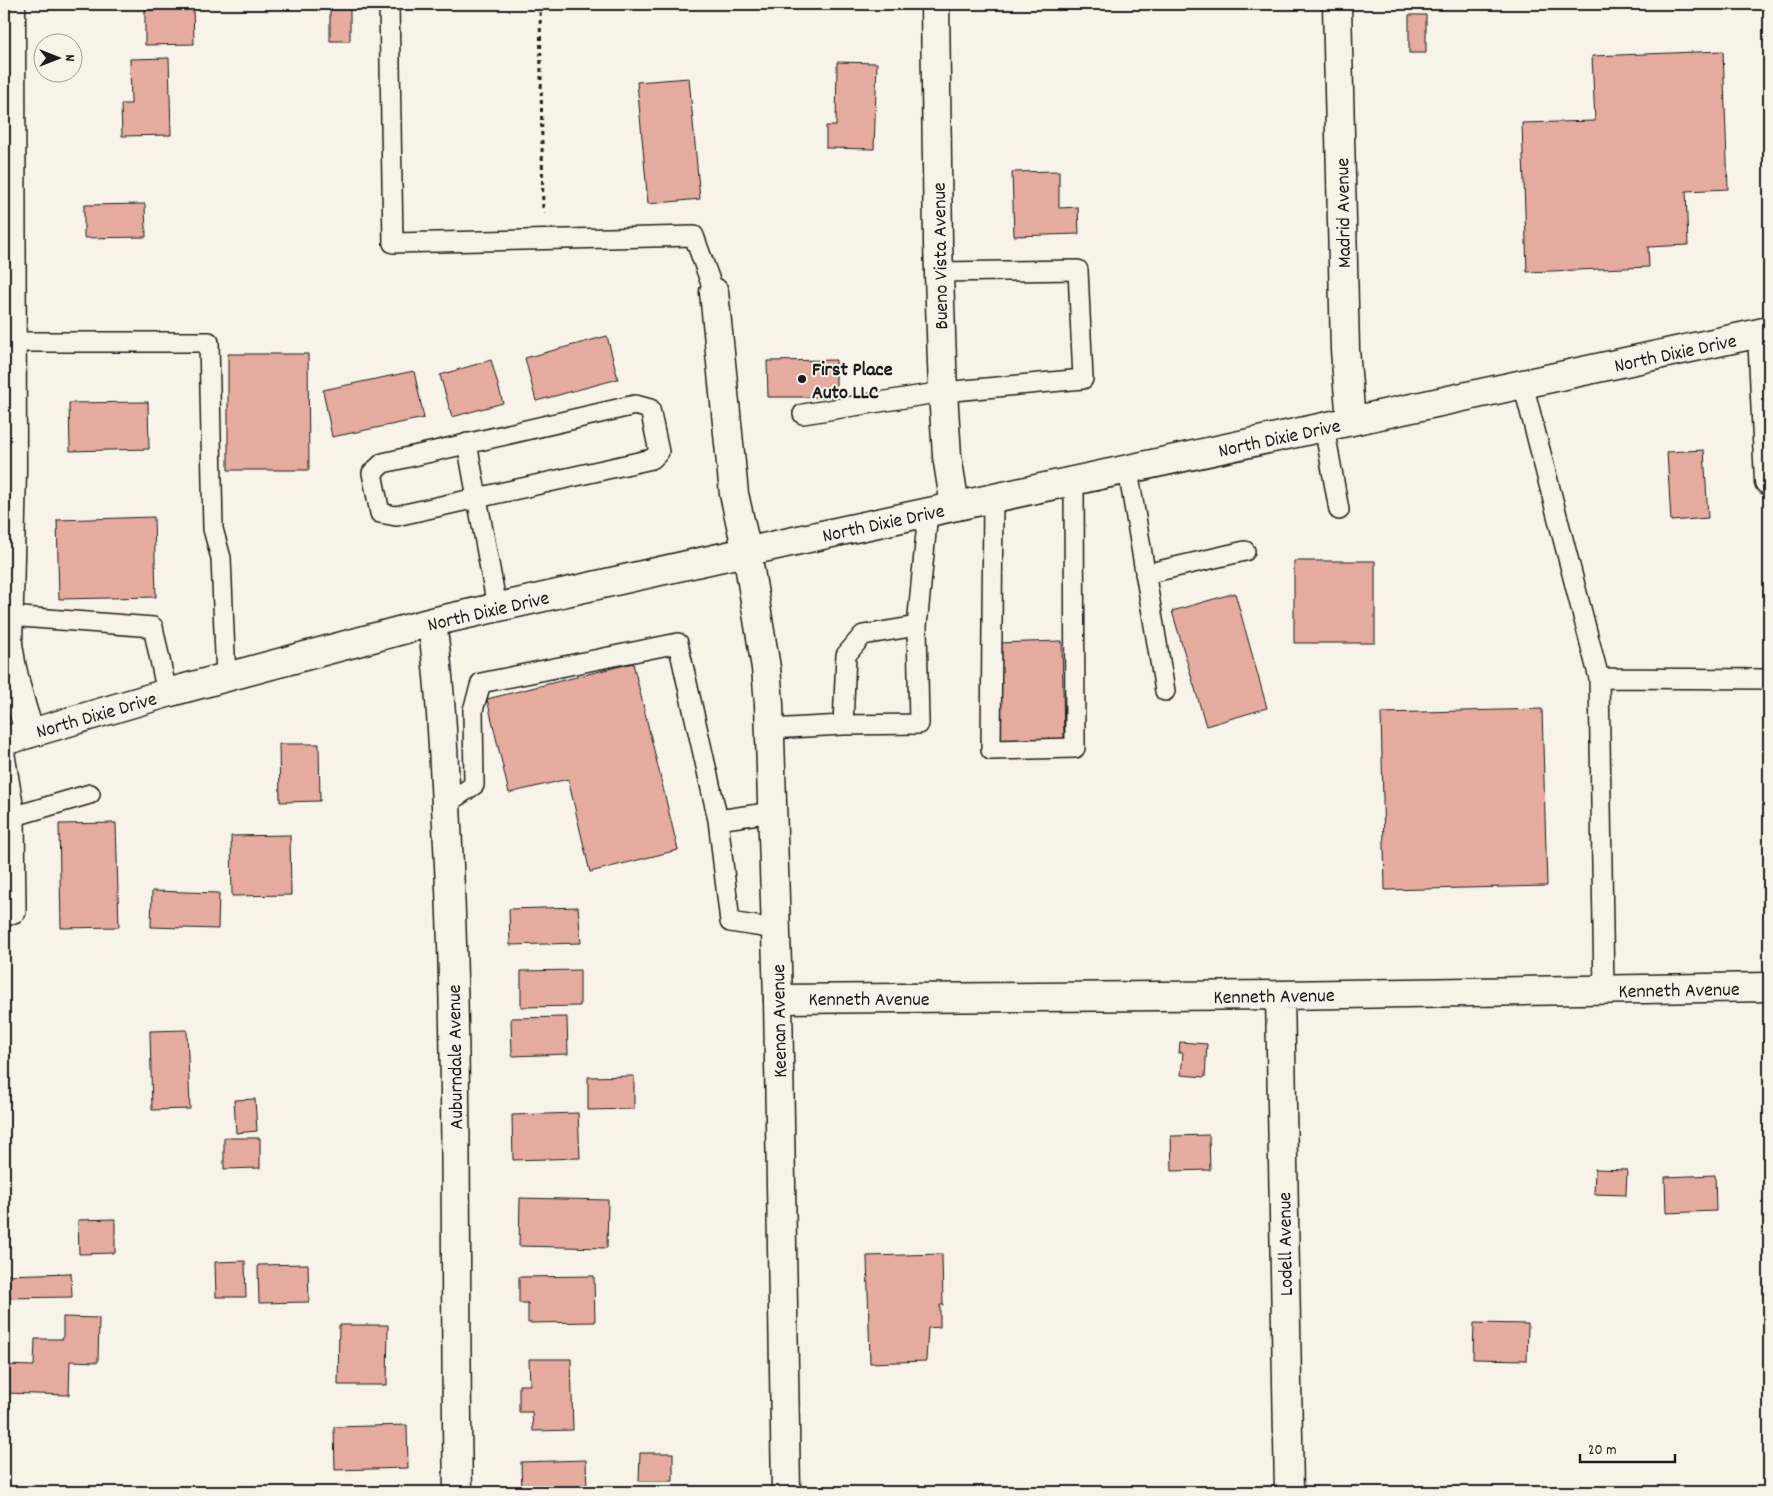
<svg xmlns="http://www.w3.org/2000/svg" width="1773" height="1496" viewBox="0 0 1773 1496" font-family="Dekko,sans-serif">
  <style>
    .building { fill: #e4ab9e; stroke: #1c1c1c }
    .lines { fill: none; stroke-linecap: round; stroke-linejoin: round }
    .service-casing { stroke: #1c1c1c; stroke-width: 22 }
    .minor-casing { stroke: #1c1c1c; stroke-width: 31 }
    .tertiary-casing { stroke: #1c1c1c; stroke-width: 31 }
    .secondary-casing { stroke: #1c1c1c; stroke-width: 31 }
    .path { stroke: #1c1c1c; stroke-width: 3; stroke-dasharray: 4 4; stroke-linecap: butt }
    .service { stroke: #f7f3e8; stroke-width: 19 }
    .minor { stroke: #f7f3e8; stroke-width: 28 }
    .tertiary { stroke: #f7f3e8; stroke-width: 28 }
    .secondary { stroke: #f7f3e8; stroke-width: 28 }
    .poi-dot { fill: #1c1c1c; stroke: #f7f3e8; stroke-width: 2 }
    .labels { text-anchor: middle; stroke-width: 4; stroke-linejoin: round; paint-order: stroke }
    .street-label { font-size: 20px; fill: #1c1c1c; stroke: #f7f3e8 }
    .poi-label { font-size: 20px; font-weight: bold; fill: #1c1c1c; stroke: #f7f3e8; text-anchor: start }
  </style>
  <rect width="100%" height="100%" fill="#f7f3e8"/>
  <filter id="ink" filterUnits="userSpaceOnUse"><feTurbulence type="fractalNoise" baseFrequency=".02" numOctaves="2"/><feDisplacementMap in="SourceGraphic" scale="10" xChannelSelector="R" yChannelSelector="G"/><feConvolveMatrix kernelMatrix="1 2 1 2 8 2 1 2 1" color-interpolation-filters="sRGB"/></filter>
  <g filter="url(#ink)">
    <!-- building -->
    <path class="building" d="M154 4H193L194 44 145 45V10H154Z
      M330 4H350V41H330Z
      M1409 15H1426V53H1409Z
      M1723 51 1728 189 1686 191 1688 245 1648 247 1649 267 1527 272 1522 123 1595 121 1592 56Z
      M169 58 171 135 122 136 121 104H131L130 59Z
      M837 62 877 63 874 149 826 148V126H836Z
      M689 78 700 199 648 204 637 82Z
      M1059 171V208L1078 207 1079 234 1014 236 1012 172Z
      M145 204 146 237 84 238V205Z
      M607 336 618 379 536 401 525 358Z
      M228 354H308L309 470H228Z
      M491 360 503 403 452 417 440 375Z
      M836 360V397H768L767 361Z
      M414 371 424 418 332 437 323 390Z
      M148 402 149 449 70 451 69 403Z
      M1704 450 1708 518 1671 521 1667 452Z
      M154 517 156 597 59 599 57 520Z
      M1294 561H1375V643H1294Z
      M1235 593 1267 708 1206 726 1172 611Z
      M1062 641 1064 739 999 741 996 643Z
      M633 663 678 850 590 872 568 779 509 793 487 699Z
      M1542 709 1547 886 1385 890 1381 713Z
      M279 744H319L320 801 280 802Z
      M116 823 119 927 61 928 59 824Z
      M290 835 291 895 232 896 231 836Z
      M152 891 219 893 218 929 151 927Z
      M578 907 581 943 510 945 509 909Z
      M580 970V1006L521 1007V971Z
      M567 1017 568 1054 512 1056 511 1018Z
      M187 1030 190 1109 152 1110 150 1031Z
      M1180 1042 1207 1044 1205 1077 1181 1075 1183 1053H1179Z
      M634 1076V1109L588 1110V1077Z
      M255 1099 257 1131 236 1133 234 1100Z
      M578 1113 580 1158 513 1160 512 1115Z
      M1209 1135 1210 1170 1172 1171 1171 1136Z
      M224 1138H260V1168L224 1169Z
      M1595 1169 1627 1170 1626 1195 1594 1194Z
      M1715 1175 1716 1211 1666 1213 1665 1177Z
      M520 1198 608 1200 607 1248 519 1246Z
      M115 1219V1253L79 1254 78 1220Z
      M942 1254 943 1305H940V1327L928 1328 926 1361 870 1363 867 1256Z
      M245 1261 246 1297H216L215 1262Z
      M308 1264 309 1302 259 1303 258 1265Z
      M71 1273 72 1297 4 1298V1275Z
      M594 1276 595 1322 528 1323V1303H519V1277Z
      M63 1317 99 1318 98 1362 70 1361 69 1395 4 1393V1365L34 1366 35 1339H63Z
      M1474 1323 1528 1324 1527 1360 1473 1359Z
      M339 1325H388L387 1385H338Z
      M529 1359H571L573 1430 533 1431 532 1412H519V1385H530Z
      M407 1425 408 1468 335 1470 334 1427Z
      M640 1453H673V1481H639Z
      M586 1460 587 1492H522L521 1462Z"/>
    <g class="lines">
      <defs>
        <path id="service" d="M389 4 393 243 694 236 714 292
          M12 342H209L213 529 221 558 226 679
          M1523 384 1599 678 1769 679
          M635 405 650 409 659 452 652 459 396 516 380 513 372 473 383 463Z
          M803 414 943 392 1083 379 1078 270 939 272
          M1324 426 1339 510
          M467 443 497 607
          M1128 470 1165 691
          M993 498 991 750 1075 748 1074 481
          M1145 574 1245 551
          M8 616 153 627 167 693
          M1599 678 1604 991
          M843 725 919 724 917 626 928 512
          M770 729 843 725 846 655 863 635 917 626
          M4 749 15 816 16 912 4 917
          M446 804 474 785 473 710 481 683 678 643 718 820 772 812
          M15 816 90 794
          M718 820 730 922 776 929"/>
        <path id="minor" d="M11 4 12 470 8 644C12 675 20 704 30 733
          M935 4 938 244 943 392 947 456 955 506
          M1337 4 1345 350 1351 421
          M714 292 734 494 747 552
          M1762 333 1769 481
          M432 622C442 696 444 771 448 845 459 1060 454 1276 458 1492
          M1280 995 1289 1492
          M778 999 1280 995 1769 987"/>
        <path id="tertiary" d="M747 552 766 668 769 704 778 999 786 1492"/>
        <path id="secondary" d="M4 741 167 693 432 622 799 540 1769 331"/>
      </defs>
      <!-- service casing -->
      <use href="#service" class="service-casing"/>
      <!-- minor casing -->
      <use href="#minor" class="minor-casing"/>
      <!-- tertiary casing -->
      <use href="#tertiary" class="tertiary-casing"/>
      <!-- secondary casing -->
      <use href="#secondary" class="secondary-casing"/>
      <!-- path -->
      <path class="path" d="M540 4 543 213"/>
      <!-- service -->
      <use href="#service" class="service"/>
      <!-- minor -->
      <use href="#minor" class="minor"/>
      <!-- tertiary -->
      <use href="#tertiary" class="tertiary"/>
      <!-- secondary -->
      <use href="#secondary" class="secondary"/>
    </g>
  </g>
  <!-- markers -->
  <circle class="poi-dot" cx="802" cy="379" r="5"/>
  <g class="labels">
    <!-- street labels -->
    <g class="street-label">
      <text transform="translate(1342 213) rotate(-91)" y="7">Madrid Avenue</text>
      <text transform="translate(939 256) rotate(-91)" y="7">Bueno Vista Avenue</text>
      <text transform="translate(1675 352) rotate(-12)" y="7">North Dixie Drive</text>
      <text transform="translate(1279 437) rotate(-12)" y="7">North Dixie Drive</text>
      <text transform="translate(883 522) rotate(-12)" y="7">North Dixie Drive</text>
      <text transform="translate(488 610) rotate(-13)" y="7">North Dixie Drive</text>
      <text transform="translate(96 714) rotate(-16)" y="7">North Dixie Drive</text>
      <text transform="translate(1679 989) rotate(-1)" y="7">Kenneth Avenue</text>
      <text transform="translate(1274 995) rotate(-1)" y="7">Kenneth Avenue</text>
      <text x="869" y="1005">Kenneth Avenue</text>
      <text transform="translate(778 1021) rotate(-91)" y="7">Keenan Avenue</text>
      <text transform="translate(454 1057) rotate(-91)" y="7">Auburndale Avenue</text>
      <text transform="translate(1284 1244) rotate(-91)" y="7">Lodell Avenue</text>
    </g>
    <!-- poi labels -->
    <g class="poi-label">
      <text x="812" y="375">First Place<tspan x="812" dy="23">Auto LLC</tspan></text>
    </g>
  </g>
  <!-- margin -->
  <rect width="1773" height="1496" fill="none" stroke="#f7f3e8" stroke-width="20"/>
  <rect x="10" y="10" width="1753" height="1476" fill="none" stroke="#1c1c1c" stroke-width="2" filter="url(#ink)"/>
  <!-- north arrow -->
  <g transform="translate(58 58) rotate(90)"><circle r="24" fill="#f7f3e8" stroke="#9f9d96"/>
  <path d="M0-4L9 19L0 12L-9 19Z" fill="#1c1c1c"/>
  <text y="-8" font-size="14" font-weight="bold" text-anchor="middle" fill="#1c1c1c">N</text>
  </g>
  <!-- scale -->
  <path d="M1580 1454v8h95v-8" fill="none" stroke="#1c1c1c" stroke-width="2.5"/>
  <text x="1588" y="1454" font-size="15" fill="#1c1c1c" stroke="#f7f3e8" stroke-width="4" paint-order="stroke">20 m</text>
</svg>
